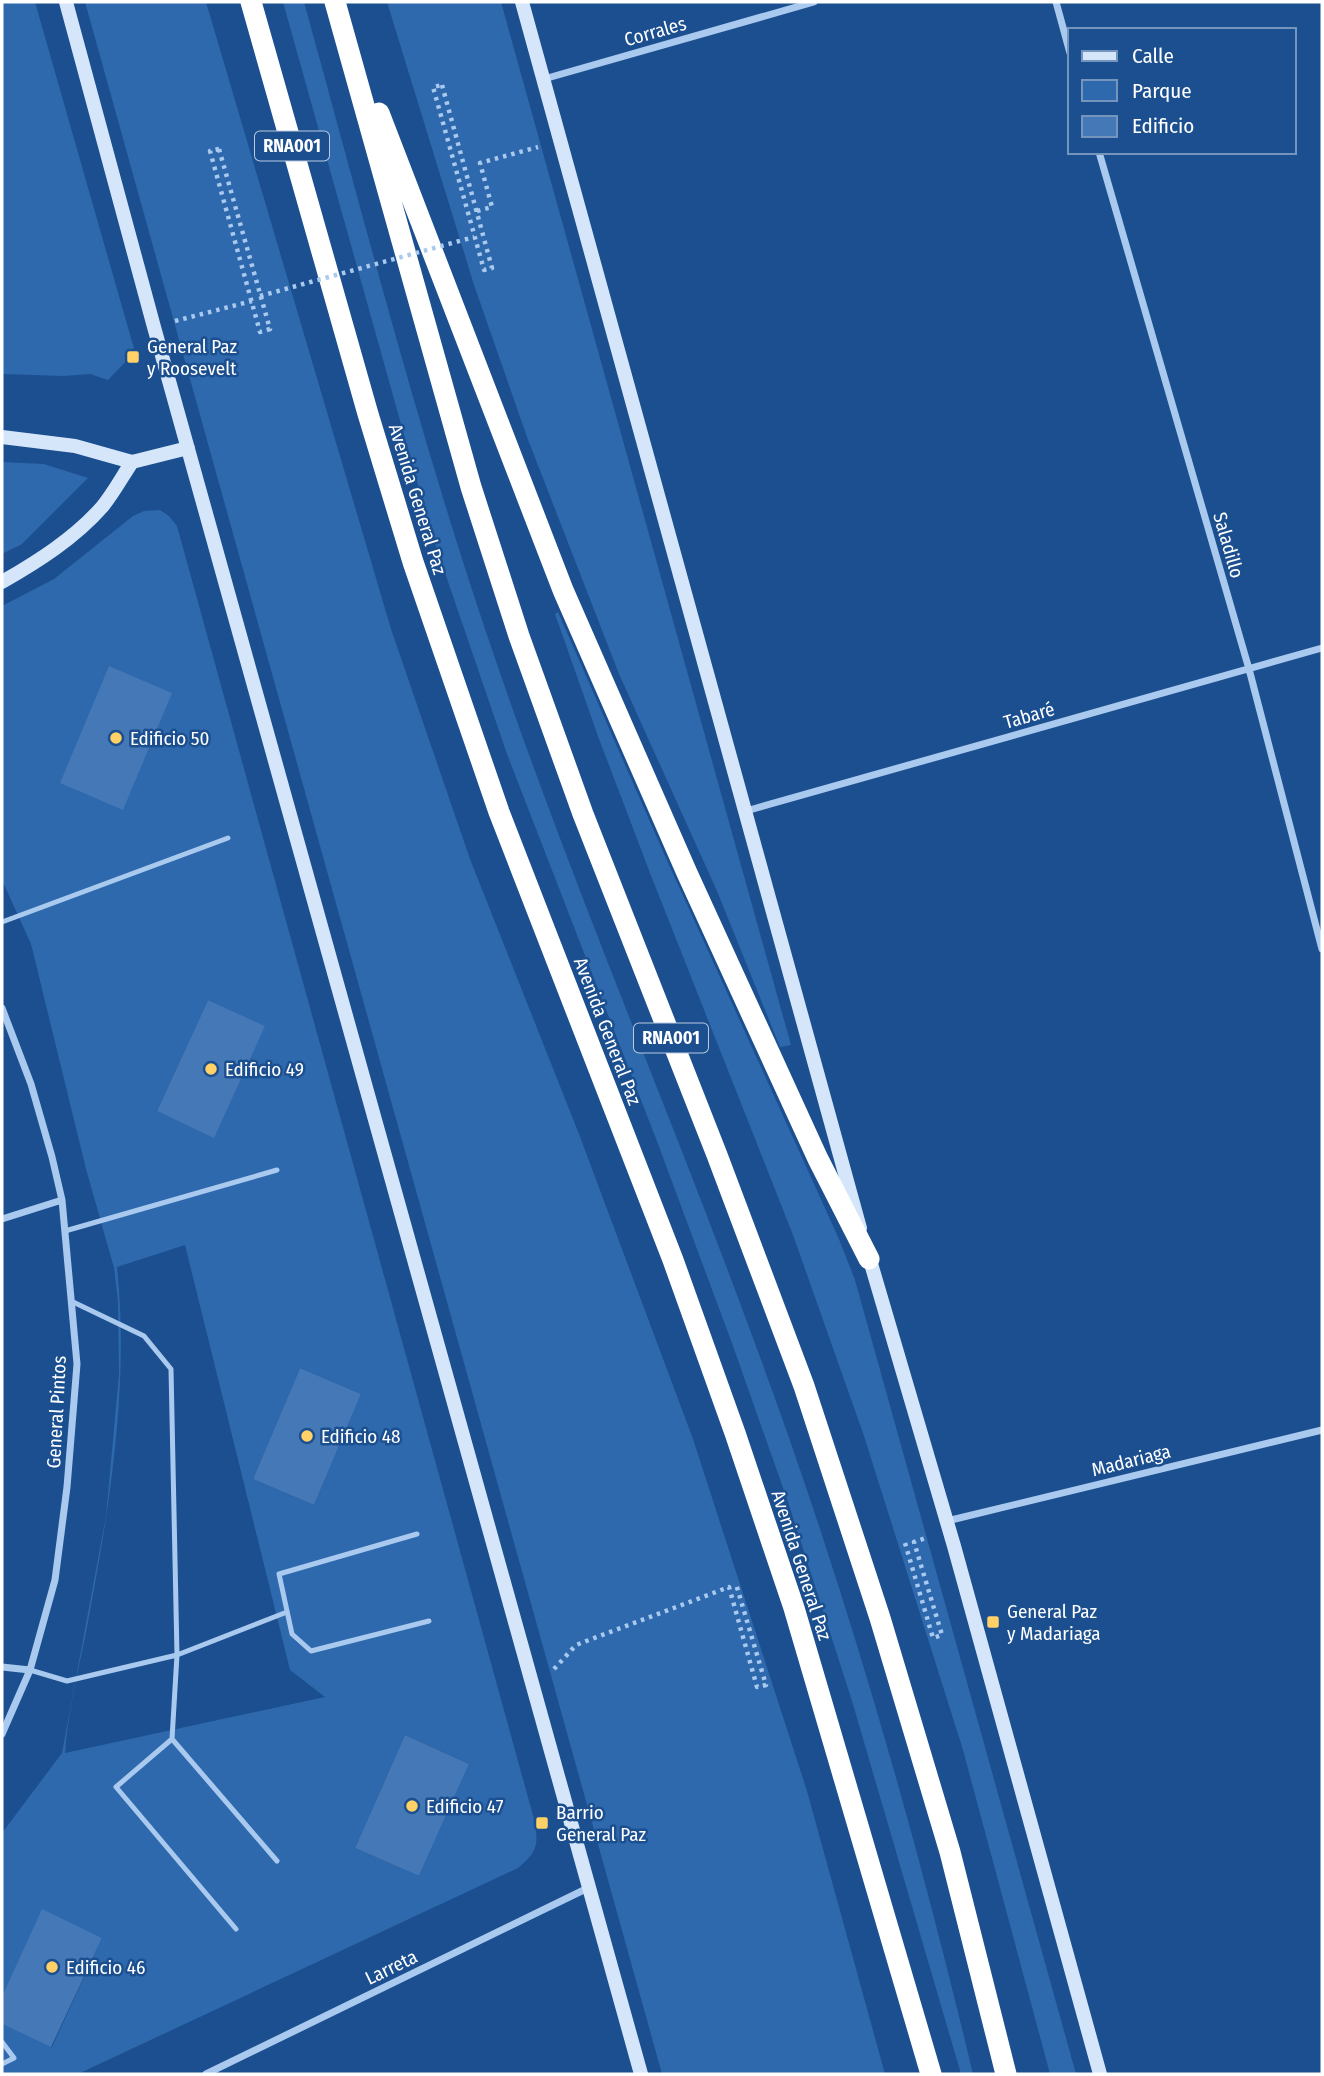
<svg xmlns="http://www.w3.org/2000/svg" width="1324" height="2076" viewBox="0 0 1324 2076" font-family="'Fira Sans Condensed',sans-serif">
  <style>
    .green { fill: #2e69ad; fill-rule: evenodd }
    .building { fill: #4478b7 }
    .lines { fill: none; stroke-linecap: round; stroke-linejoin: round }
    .path { stroke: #a9c9ee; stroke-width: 4.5; stroke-dasharray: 3.5 5; stroke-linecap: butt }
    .lane { stroke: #a9c9ee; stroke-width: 5 }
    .street { stroke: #a9c9ee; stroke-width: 7 }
    .secondary { stroke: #d6e6fa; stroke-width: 14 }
    .highway { stroke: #fff; stroke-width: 21 }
    .path-bridge { stroke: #a9c9ee; stroke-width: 4.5; stroke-dasharray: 3.5 5; stroke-linecap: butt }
    .poi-dot { fill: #ffd166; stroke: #1b4f8f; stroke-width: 2.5 }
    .labels { text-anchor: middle; stroke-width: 5; stroke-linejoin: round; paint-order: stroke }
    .shield { fill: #1b4f8f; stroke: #bbcadd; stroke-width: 2 }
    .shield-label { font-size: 18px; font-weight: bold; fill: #fff }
    .street-label { font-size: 19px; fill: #fff; stroke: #1b4f8f }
    .poi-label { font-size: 19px; fill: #fff; stroke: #1b4f8f; text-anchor: start }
  </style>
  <rect width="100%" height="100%" fill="#1b4f8f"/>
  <!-- green -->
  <path class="green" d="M2 2H35L135 352 108 380 90 374 63 376 2 374Z
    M85 2H206L391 629 470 859 579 1134 693 1439 807 1791 885 2074H662Z
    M283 2H304C365 222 422 448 497 664 574 889 668 1107 750 1330 841 1573 913 1822 973 2074H961L852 1701 788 1502 733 1346 658 1144 507 754 432 535Z
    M387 2H501L791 1045 780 1047 717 891 619 674 527 437 474 285Z
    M2 462 44 464 88 478 22 544 2 554Z
    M160 510 169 516 177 526 534 1819C539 1844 538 1851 518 1868L78 2074H2V2024L52 2047 102 1938 42 1910 2 1996V1833L62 1753 106 1516 119 1374 118 1301 114 1268 86 1169 31 944 2 880V606L54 579 133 516 144 511ZM208 1000 264 1026 214 1137 157 1111ZM185 1245 290 1670 325 1697 65 1753C68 1707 82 1657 90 1611 111 1498 129 1382 117 1267ZM300 1368 361 1394 314 1505 253 1479ZM405 1735 469 1764 419 1876 355 1848Z
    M558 612 665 856 839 1239 855 1280 1076 2074H1050L963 1750 864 1436 793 1235 650 873 599 739 555 614Z"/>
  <!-- building -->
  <path class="building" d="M109 666 172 693 123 810 60 783Z
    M208 1000 265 1026 214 1138 157 1111Z
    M300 1368 361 1394 314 1505 253 1479Z
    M405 1735 469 1764 419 1876 355 1848Z
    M42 1909 102 1938 51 2047 2 2024V1996Z"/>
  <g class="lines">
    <!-- path -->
    <path class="path" d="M442 85 492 268 484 270 433 87Z
      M219 149 270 329 260 332 210 151Z
      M477 211 492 207 480 163 538 147
      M175 321 252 301
      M905 1543 933 1638 942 1635 914 1542 926 1538
      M554 1669 576 1645 729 1587 757 1687 766 1685 736 1584"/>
    <!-- lane -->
    <path class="lane" d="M2 922 228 838
      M65 1231 277 1170
      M417 1534 279 1574 292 1634 311 1651 429 1621
      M30 1670 67 1681 177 1655 171 1369 144 1336 71 1301
      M172 1739 116 1787 236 1929
      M277 1861 172 1739 177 1655 287 1612
      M2 2042 14 2058 2 2064"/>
    <!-- street -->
    <path class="street" d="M1056 2 1070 53
      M544 79 814 2
      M1099 152 1249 669 1322 949
      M746 811 1322 648
      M2 1008 31 1084 52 1157 62 1200 77 1364 67 1487 55 1580 30 1670 2 1734
      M2 1219 62 1200
      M947 1521 1322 1430
      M2 1667 30 1670
      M206 2074 590 1887"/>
    <!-- secondary -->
    <path class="secondary" d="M66 2 154 327 641 2074
      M522 2 860 1228
      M2 437 75 446 132 462 188 448
      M2 582C37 562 75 538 102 507 113 494 122 477 132 462
      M867 1250 954 1546 1100 2074"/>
    <!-- highway -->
    <path class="highway" d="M251 2 368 414 413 562 499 812 673 1260 735 1433 794 1608 931 2074
      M335 2 471 487 519 636 583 814 717 1155 804 1386 880 1618 950 1852 1006 2074
      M379 113 563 590 687 873 818 1159 869 1259"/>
    <!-- path-bridge -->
    <path class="path-bridge" d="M260 296 474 237"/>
  </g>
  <!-- markers -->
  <g class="poi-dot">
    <rect x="126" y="350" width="14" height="14" rx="3.5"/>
    <circle cx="116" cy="738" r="7"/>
    <circle cx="211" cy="1069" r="7"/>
    <circle cx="307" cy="1436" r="7"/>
    <rect x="986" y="1615" width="14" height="14" rx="3.5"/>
    <circle cx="412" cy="1806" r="7"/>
    <rect x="535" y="1816" width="14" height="14" rx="3.5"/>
    <circle cx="52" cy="1967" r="7"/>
  </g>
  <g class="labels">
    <!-- shield labels -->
    <g class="shield">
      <rect x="255" y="131.5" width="74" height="29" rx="5"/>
      <rect x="634" y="1023.5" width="74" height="29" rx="5"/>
    </g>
    <g class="shield-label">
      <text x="292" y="152">RNA001</text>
      <text x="671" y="1044">RNA001</text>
    </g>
    <!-- street labels -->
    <g class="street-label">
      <text transform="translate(655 31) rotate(-16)" y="7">Corrales</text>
      <text transform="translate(418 499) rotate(73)" y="7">Avenida General Paz</text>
      <text transform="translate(1229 545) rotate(74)" y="7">Saladillo</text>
      <text transform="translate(1029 715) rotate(-16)" y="7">Tabaré</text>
      <text transform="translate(608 1031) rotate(69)" y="7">Avenida General Paz</text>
      <text transform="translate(56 1412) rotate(-87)" y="7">General Pintos</text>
      <text transform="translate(1131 1460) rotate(-14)" y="7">Madariaga</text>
      <text transform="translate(802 1565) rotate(72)" y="7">Avenida General Paz</text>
      <text transform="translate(391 1967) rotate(-26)" y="7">Larreta</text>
    </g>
    <!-- poi labels -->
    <g class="poi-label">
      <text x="147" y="353">General Paz<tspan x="147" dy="22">y Roosevelt</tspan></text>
      <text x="130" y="745">Edificio 50</text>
      <text x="225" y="1076">Edificio 49</text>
      <text x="321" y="1443">Edificio 48</text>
      <text x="1007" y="1618">General Paz<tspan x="1007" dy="22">y Madariaga</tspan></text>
      <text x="426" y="1813">Edificio 47</text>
      <text x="556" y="1819">Barrio<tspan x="556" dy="22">General Paz</tspan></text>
      <text x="66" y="1974">Edificio 46</text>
    </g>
  </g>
  <!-- border -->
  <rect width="1324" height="2076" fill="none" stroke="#ffffff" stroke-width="7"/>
  <!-- legend -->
  <rect x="1068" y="28" width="228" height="126" fill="#1b4f8f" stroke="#7695bc" stroke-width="2"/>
  <rect x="1082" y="51" width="35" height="10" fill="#d6e6fa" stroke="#7695bc" stroke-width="2"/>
  <text x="1132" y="63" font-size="21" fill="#ffffff">Calle</text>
  <rect x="1082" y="80" width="35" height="21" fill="#2e69ad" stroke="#7695bc" stroke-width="2"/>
  <text x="1132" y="98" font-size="21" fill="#ffffff">Parque</text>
  <rect x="1082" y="116" width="35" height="21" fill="#4478b7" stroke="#7695bc" stroke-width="2"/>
  <text x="1132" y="133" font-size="21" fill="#ffffff">Edificio</text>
</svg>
